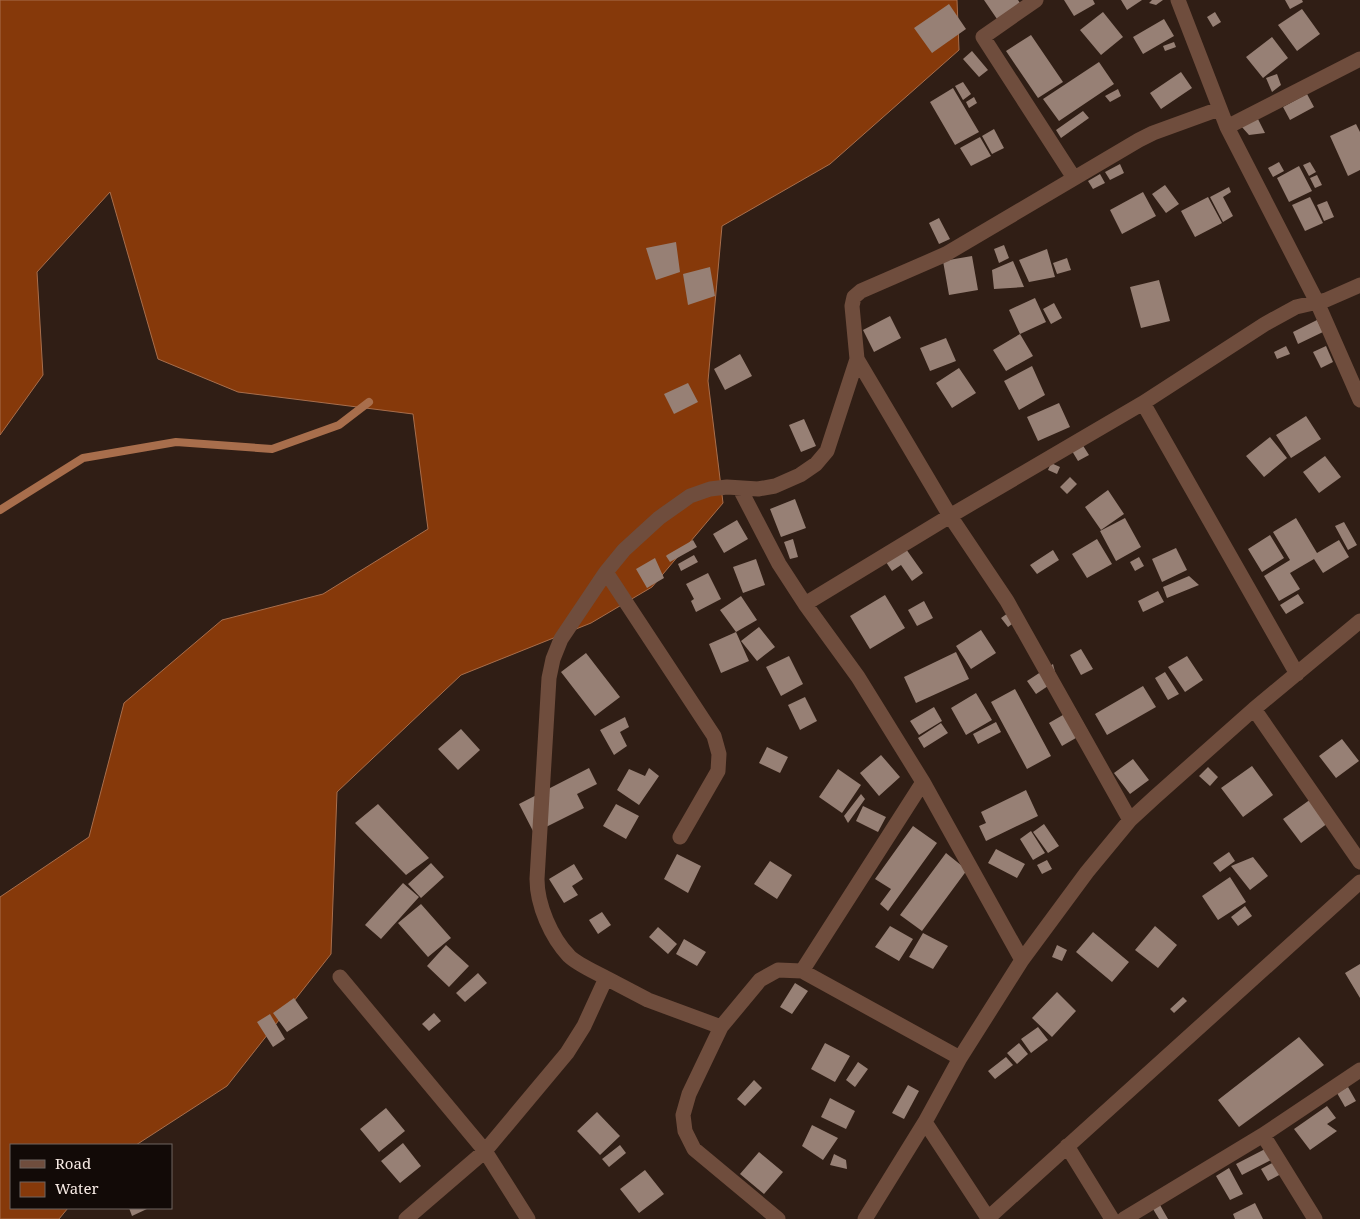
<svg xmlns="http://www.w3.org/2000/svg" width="1360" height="1219" viewBox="0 0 1360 1219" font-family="'Noto Serif',serif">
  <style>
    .water { fill: #86390a; stroke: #a86e4c }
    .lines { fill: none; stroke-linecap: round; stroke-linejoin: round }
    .stream { stroke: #a86e4c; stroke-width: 8 }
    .building { fill: #978075 }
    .minor { stroke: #6f4d3d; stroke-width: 15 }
  </style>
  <rect width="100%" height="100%" fill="#301e15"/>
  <!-- water -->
  <path class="water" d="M0 0H957L959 50 830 164 722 226 708 381 723 503 652 587 591 623 461 675 337 792 331 954 227 1086 136 1145H11V1208H68L59 1219H0V897L89 837 124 703 222 620 323 594 428 529 413 414 238 392 158 359 110 192 37 272 43 375 0 435Z"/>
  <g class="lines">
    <!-- stream -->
    <path class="stream" d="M0 510 83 458 176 442 272 449 339 425 369 402"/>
  </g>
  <!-- building -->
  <path class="building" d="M984 0H1018L1020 3 997 19Z
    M1064 0H1093L1095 4 1074 16Z
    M1121 0H1142L1127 10Z
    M1152 0H1163L1156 5 1149 3Z
    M1285 0H1302L1303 2 1290 9Z
    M949 4 966 29 932 53 914 28Z
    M1302 9 1320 34 1297 51 1278 25Z
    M1103 12 1123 37 1101 55 1080 30Z
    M1215 12 1221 22 1213 27 1207 17Z
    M1164 19 1174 36 1143 54 1133 37Z
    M1031 35 1063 82 1038 98 1006 51Z
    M1272 37 1288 58 1263 78 1246 57Z
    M1174 42 1176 47 1165 51 1163 46Z
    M972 51 988 70 979 77 963 59Z
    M1099 62 1114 84 1059 121 1043 99Z
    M1181 72 1192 88 1161 109 1150 93Z
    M1277 74 1281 85 1272 92 1266 78Z
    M963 82 971 94 963 100 955 86Z
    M953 88 979 132 955 145 930 102Z
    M1118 89 1121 96 1110 102 1105 96Z
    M1307 94 1314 107 1290 120 1283 107Z
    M974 97 977 103 969 108 966 102Z
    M1083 111 1089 118 1061 138 1056 130Z
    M1258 119 1265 133 1249 135 1241 126Z
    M1356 124 1360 132V170L1348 176 1330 136Z
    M994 129 1004 148 992 154 982 136Z
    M980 137 991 156 971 166 960 148Z
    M1279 162 1284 171 1273 177 1268 168Z
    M1310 162 1316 172 1309 176 1303 165Z
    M1120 164 1124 173 1110 180 1105 172Z
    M1299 166 1312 191 1289 202 1277 178Z
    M1100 174 1105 183 1093 189 1088 181Z
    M1317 175 1322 185 1315 188 1310 178Z
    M1165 185 1179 204 1166 213 1152 194Z
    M1229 187 1231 192 1223 197 1233 216 1223 222 1210 197Z
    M1143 192 1156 216 1122 234 1110 210Z
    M1208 197 1222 223 1195 237 1181 211Z
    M1310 197 1323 223 1305 231 1292 205Z
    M1327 201 1334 217 1324 221 1317 205Z
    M939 218 950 239 939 244 929 223Z
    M676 242 680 272 656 280 646 248Z
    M1004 245 1009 258 999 263 994 249Z
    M1047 249 1055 277 1029 282 1019 260Z
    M972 256 978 290 949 295 943 261Z
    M1067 258 1071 270 1057 274 1053 263Z
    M1013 261 1024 287 994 289 992 270Z
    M710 267 715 296 688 305 683 274Z
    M1159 280 1170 321 1141 328 1130 287Z
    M1035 298 1046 322 1020 334 1033 356 1006 371 993 350 1020 334 1009 310Z
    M1054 303 1062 318 1051 324 1043 309Z
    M890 316 901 338 874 352 863 330Z
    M1317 320 1323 332 1298 344 1293 332Z
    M946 338 956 361 930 371 920 348Z
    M1286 346 1290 354 1277 359 1274 352Z
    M1326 346 1333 362 1321 368 1313 352Z
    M740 354 752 376 725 390 714 369Z
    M1032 366 1045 395 1019 410 1004 381Z
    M959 368 976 393 952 408 936 383Z
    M688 383 698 402 674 414 664 394Z
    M1059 403 1070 427 1038 441 1027 417Z
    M1306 416 1321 439 1291 458 1276 435Z
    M804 419 816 446 801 452 789 425Z
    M1270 437 1287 458 1264 477 1246 456Z
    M1082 444 1089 455 1078 461 1072 451Z
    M1325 456 1341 477 1319 493 1303 472Z
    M1051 463 1060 467 1057 474 1048 470Z
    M1070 477 1077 484 1067 494 1060 487Z
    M1108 490 1124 514 1101 530 1085 507Z
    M795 499 806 528 781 537 770 509Z
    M1125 518 1141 547 1116 561 1100 531Z
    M1296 518 1317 553 1339 540 1349 557 1323 573 1314 559 1290 573 1300 589 1279 601 1264 576 1290 560 1273 532Z
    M737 520 748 539 724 553 713 534Z
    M1344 522 1357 545 1348 550 1335 526Z
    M1270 535 1284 558 1262 572 1248 549Z
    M793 539 798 557 790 559 784 542Z
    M1097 539 1112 564 1087 578 1072 554Z
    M693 540 697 547 670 562 666 556 667 555Z
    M1176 548 1187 570 1162 582 1152 559Z
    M906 549 923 573 912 581 901 565 892 571 886 562Z
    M1053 550 1059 560 1037 574 1030 565Z
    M694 555 698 562 681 571 678 564Z
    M1139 557 1144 566 1135 571 1130 562Z
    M655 558 664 578 647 588 636 569Z
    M756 559 765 585 743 593 733 567Z
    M708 573 721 599 696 612 691 601 694 599 686 584Z
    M1189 576 1199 585 1167 598 1163 587Z
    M1158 591 1164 602 1143 612 1138 601Z
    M1298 594 1304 603 1286 614 1280 605Z
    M885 595 905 628 870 649 850 616Z
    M741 596 757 620 736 632 720 610Z
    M924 601 933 618 917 626 908 610Z
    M1008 613 1015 622 1008 627 1001 618Z
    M759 627 775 647 757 661 741 641Z
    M981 630 996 653 971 669 956 646Z
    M736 632 749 661 721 673 709 644Z
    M1081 649 1093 669 1081 675 1070 655Z
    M956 652 969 679 916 703 904 677Z
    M586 653 620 697 595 716 561 672Z
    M789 656 803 684 781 696 766 667Z
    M1187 656 1203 680 1185 692 1168 667Z
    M1053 664 1057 680 1036 694 1027 681Z
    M1165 672 1179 694 1168 700 1155 678Z
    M1143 686 1156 707 1107 735 1095 714Z
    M1015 689 1051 756 1027 769 991 702Z
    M976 693 992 720 966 735 951 708Z
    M805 697 817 721 800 730 788 705Z
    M934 707 942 721 919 735 910 721Z
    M1075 708 1088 731 1062 746 1049 723Z
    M625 717 629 727 620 732 627 746 614 755 600 730Z
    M996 722 1001 732 978 744 973 734Z
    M941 723 948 733 924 748 918 738Z
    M461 729 480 750 458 770 438 749Z
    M1342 739 1359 761 1336 778 1319 756Z
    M767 747 788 757 780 773 759 763Z
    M881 755 900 777 879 796 860 773Z
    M1133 759 1149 780 1130 794 1114 773Z
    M1252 766 1273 795 1243 817 1221 788Z
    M1208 767 1218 777 1210 786 1199 776Z
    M589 768 597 784 577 794 584 808 534 833 519 804Z
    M649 768 659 776 639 805 617 790 629 769 645 776Z
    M838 769 861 785 842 813 819 797Z
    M1026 790 1038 816 986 841 979 826 986 823 981 812Z
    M861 794 865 799 848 823 844 816Z
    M1311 799 1328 823 1301 843 1283 819Z
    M378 804 429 858 406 875 355 823Z
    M616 804 639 816 626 839 603 826Z
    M863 806 886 817 878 832 856 821Z
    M1044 824 1059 846 1048 853 1033 832Z
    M913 826 937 843 888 911 880 904 891 889 875 879Z
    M1031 831 1045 853 1033 860 1020 839Z
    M996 849 1025 864 1017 878 988 863Z
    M1229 852 1235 861 1220 872 1213 863Z
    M946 853 967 870 922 931 900 915Z
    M677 854 701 866 688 893 664 879Z
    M1253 857 1268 876 1250 890 1231 866Z
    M1047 860 1052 869 1042 874 1037 865Z
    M770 861 792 875 777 899 754 884Z
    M431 863 444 877 421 898 408 884Z
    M574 864 583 879 572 886 578 895 564 903 549 879Z
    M1230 877 1246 902 1218 920 1202 896Z
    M403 883 419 897 381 939 365 925Z
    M421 904 451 938 428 957 398 923Z
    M1245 906 1252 916 1238 926 1231 917Z
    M602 912 611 925 598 934 589 920Z
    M890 926 913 939 899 961 875 947Z
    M1155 926 1177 945 1158 968 1135 950Z
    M658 927 677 944 668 954 649 937Z
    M1093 932 1129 962 1112 982 1076 952Z
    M923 933 948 946 933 969 909 957Z
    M684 939 706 952 697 966 676 954Z
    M446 945 469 966 449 987 427 966Z
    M1057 945 1067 950 1062 961 1052 957Z
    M1360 964V998L1345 973Z
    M478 973 487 983 465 1002 456 993Z
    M795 983 808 991 792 1014 780 1007Z
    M1057 992 1076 1011 1052 1037 1032 1018Z
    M1183 997 1187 1001 1174 1013 1170 1009Z
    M294 998 308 1018 287 1032 273 1013Z
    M434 1013 441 1021 429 1031 422 1024Z
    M270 1014 285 1039 273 1047 257 1022Z
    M1038 1027 1048 1040 1031 1053 1021 1039Z
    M1299 1037 1324 1065 1239 1127 1218 1100Z
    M825 1043 850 1056 835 1082 811 1069Z
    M1019 1043 1028 1054 1017 1064 1007 1053Z
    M1006 1057 1013 1065 995 1079 988 1071Z
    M858 1062 868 1069 855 1087 846 1080Z
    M754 1080 762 1088 745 1106 737 1099Z
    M908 1085 919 1091 904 1119 892 1113Z
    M1348 1087 1356 1101 1345 1107 1337 1093Z
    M830 1098 855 1111 846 1129 821 1117Z
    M1327 1106 1336 1118 1327 1124 1337 1131 1310 1150 1294 1129Z
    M386 1108 405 1131 379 1152 360 1129Z
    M597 1112 620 1136 600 1155 577 1131Z
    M812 1125 838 1138 823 1160 802 1146Z
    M403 1143 421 1166 400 1183 381 1161Z
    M620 1145 626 1153 609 1167 602 1159Z
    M1267 1148 1273 1159 1242 1175 1236 1164Z
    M759 1152 783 1172 764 1194 740 1174Z
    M834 1154 846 1160 847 1169 830 1165Z
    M1274 1162 1281 1174 1268 1181 1261 1169Z
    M1229 1168 1243 1194 1230 1200 1216 1176Z
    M645 1170 664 1194 639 1213 620 1189Z
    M1255 1203 1263 1219H1235L1233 1214Z
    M1160 1205 1168 1219H1159L1153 1209Z
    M129 1208H149L132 1216Z"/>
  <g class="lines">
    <!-- minor -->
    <path class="minor" d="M1036 0 983 37 1074 178
      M1178 0 1227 127 1317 302 1360 400
      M1227 127 1360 59
      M857 359 950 516 1007 601 1130 820
      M1143 403 1297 674
      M740 489 779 564 805 604 858 677 923 782 1022 960
      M606 572 714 736 719 754 718 771 680 837
      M805 604 950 516 1143 403 1265 324 1296 307 1326 300 1360 285
      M1254 709 1360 862
      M802 971 923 782
      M340 977 485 1151 528 1219
      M606 978 648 1000 721 1027
      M925 1122 988 1218
      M1263 1135 1315 1219
      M1067 1146 1112 1219
      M406 1219 485 1151 567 1053 584 1026 606 978C595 972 577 964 569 956 551 937 537 905 537 879L549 678 553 659 561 639 606 572 624 550 659 518 690 496 710 489 727 487 758 489 775 486 800 475 816 464 827 451 857 359 852 306 854 297 861 291 946 254 1139 140 1153 133 1219 109
      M778 1219 694 1149 685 1131 683 1115 689 1094 721 1027 760 980 778 970 802 971 960 1058
      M865 1219 925 1122 960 1058 1022 960 1087 872 1130 820 1155 797 1254 709 1360 621
      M987 1219 1360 882
      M1124 1219 1263 1135 1360 1070"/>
  </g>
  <!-- legend -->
  <rect x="10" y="1144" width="162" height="65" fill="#120a07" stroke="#6e6460"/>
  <rect x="20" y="1160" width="25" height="8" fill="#6f4d3d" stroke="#6e6460"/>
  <text x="55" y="1169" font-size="15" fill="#f8ebe5">Road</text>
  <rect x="20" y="1182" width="25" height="15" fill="#86390a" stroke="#6e6460"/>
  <text x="55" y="1194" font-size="15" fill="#f8ebe5">Water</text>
</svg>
